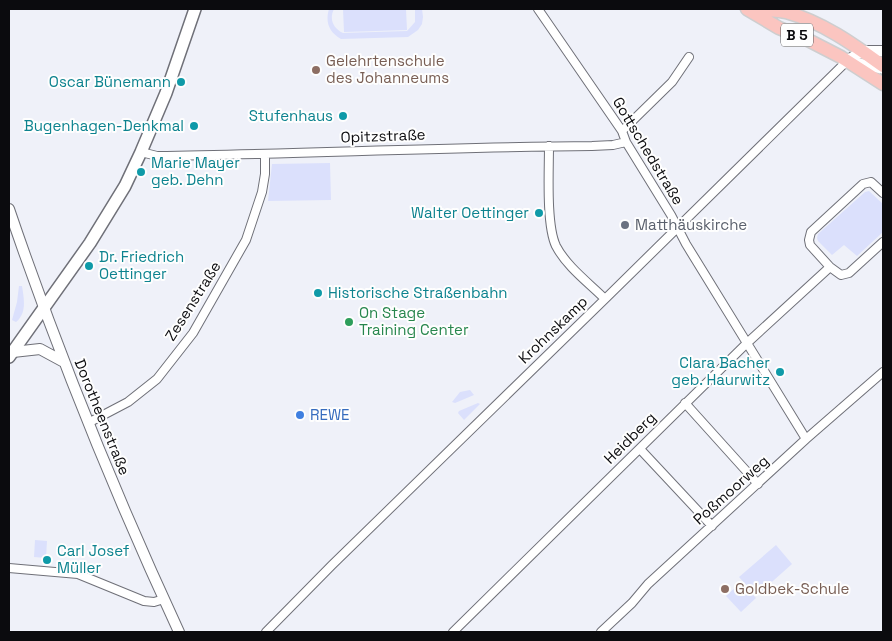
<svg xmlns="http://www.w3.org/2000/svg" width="892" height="641" viewBox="0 0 892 641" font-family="'Space Grotesk',sans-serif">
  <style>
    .green { fill: #dbe0fc }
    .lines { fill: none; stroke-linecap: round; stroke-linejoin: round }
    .minor-casing { stroke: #6f7078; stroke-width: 10 }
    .tertiary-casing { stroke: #6f7078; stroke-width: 12 }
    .secondary-casing { stroke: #6f7078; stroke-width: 14 }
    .primary-casing { stroke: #cececf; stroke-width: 15 }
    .minor { stroke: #fff; stroke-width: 8 }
    .tertiary { stroke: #fff; stroke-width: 10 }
    .secondary { stroke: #fff; stroke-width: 11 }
    .primary { stroke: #fbc5c0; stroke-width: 12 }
    .education-dot { fill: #8d6e63; stroke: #fefefe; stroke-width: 2 }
    .culture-dot { fill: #0f9aa8; stroke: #fefefe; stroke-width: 2 }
    .worship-dot { fill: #6b7280; stroke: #fefefe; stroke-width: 2 }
    .leisure-dot { fill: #2e9e5b; stroke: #fefefe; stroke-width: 2 }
    .shop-dot { fill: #3f7fe0; stroke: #fefefe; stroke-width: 2 }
    .labels { text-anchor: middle; stroke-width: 4; stroke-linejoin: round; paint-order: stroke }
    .shield { fill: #fefefe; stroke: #545456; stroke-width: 1 }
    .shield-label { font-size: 14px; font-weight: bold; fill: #0b0b0e }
    .education-label { font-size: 15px; fill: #785e54; stroke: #fefefe; text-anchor: start }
    .culture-label { font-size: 15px; fill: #0d838f; stroke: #fefefe; text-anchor: end }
    .street-label { font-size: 15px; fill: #0b0b0e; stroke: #fefefe }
    .worship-label { font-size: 15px; fill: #5b616d; stroke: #fefefe; text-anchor: start }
    .leisure-label { font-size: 15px; fill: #27864d; stroke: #fefefe; text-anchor: start }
    .shop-label { font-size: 15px; fill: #366cbe; stroke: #fefefe; text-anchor: start }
  </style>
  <rect width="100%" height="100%" fill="#eff1f9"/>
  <!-- green -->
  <path class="green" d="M329 9H334C329 19 333 28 343 33L407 31 415 22V9H422L423 17 422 24 418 30 408 37 341 39C329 32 325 22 329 9Z
    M343 9H406L407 30 344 32Z
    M330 163 331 200 268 201 272 164Z
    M869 191 883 204V232L857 256 844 245 832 255 818 241 817 238 818 234 865 192Z
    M19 286H22C24 299 27 313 16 322L12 320 17 302Z
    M470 390 474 395 455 403 452 402 460 392Z
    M478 403 480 404 464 420 458 413 459 411Z
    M35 540 47 541 46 558 34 557Z
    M776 545 792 564 756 596 739 577Z
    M741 582 756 598 741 612 726 596Z"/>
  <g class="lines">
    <defs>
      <path id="minor" d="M538 9 622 131 626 142 671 215 686 244 806 439
        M622 131 672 82 689 57
        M549 146C549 171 546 225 556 246 567 267 589 283 605 299
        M141 152 157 156C302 154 447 147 592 146L613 145 626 142
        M883 193 871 182 863 184 811 232 809 240 810 245 830 267 841 275 849 273 883 242
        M685 403 758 484
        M88 423 128 402 157 379 193 333 246 240 262 192 265 174V155
        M640 449 712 526
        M9 568 78 574 144 601 154 602 164 599
        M266 632 332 565 605 299 847 61
        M453 632 746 344 830 267
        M601 632 632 603 648 584 806 439 883 372"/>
      <path id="tertiary" d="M847 61 862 51H883
        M853 62 883 69
        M9 209C58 353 115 494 179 632
        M13 352 40 349 64 362"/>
      <path id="secondary" d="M9 357 90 243 125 186 141 152 166 93 195 9"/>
      <path id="primary" d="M747 9 779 28 806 39 841 57 883 84
        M751 10C762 10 775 10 786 12 822 22 853 44 883 66"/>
    </defs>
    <!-- minor casing -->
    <use href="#minor" class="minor-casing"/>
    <!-- tertiary casing -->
    <use href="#tertiary" class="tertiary-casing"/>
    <!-- secondary casing -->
    <use href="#secondary" class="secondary-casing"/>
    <!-- primary casing -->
    <use href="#primary" class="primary-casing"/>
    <!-- minor -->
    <use href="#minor" class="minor"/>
    <!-- tertiary -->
    <use href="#tertiary" class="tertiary"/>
    <!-- secondary -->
    <use href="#secondary" class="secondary"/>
    <!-- primary -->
    <use href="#primary" class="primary"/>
  </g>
  <!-- markers -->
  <g class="education-dot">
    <circle cx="316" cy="70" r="5"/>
    <circle cx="725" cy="589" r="5"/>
  </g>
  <g class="culture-dot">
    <circle cx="181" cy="82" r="5"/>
    <circle cx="343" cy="116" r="5"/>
    <circle cx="194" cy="126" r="5"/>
    <circle cx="141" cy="172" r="5"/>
    <circle cx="539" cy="213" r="5"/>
    <circle cx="89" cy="266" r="5"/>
    <circle cx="318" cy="293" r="5"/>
    <circle cx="780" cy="372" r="5"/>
    <circle cx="47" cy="560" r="5"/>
  </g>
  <circle class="worship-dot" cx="625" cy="225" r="5"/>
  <circle class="leisure-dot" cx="349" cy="322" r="5"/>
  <circle class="shop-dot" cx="300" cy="415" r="5"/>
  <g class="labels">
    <!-- shield labels -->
    <rect class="shield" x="781" y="23.5" width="32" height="23" rx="4"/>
    <g class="shield-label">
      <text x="797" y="40">B 5</text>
    </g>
    <!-- education labels -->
    <g class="education-label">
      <text x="326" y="66">Gelehrtenschule<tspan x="326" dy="17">des Johanneums</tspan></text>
      <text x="735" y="594">Goldbek-Schule</text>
    </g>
    <!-- culture labels -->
    <g class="culture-label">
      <text x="171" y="87">Oscar Bünemann</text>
      <text x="333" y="121">Stufenhaus</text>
      <text x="184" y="131">Bugenhagen-Denkmal</text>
      <text x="151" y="168" text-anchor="start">Marie Mayer<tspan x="151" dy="17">geb. Dehn</tspan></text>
      <text x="529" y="218">Walter Oettinger</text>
      <text x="99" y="262" text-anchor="start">Dr. Friedrich<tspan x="99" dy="17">Oettinger</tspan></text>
      <text x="328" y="298" text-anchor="start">Historische Straßenbahn</text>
      <text x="770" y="368">Clara Bacher<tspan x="770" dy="17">geb. Haurwitz</tspan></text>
      <text x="57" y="556" text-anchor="start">Carl Josef<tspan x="57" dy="17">Müller</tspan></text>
    </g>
    <!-- street labels -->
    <g class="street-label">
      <text transform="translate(383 136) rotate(-2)" y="5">Opitzstraße</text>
      <text transform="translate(648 151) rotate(59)" y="5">Gottschedstraße</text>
      <text transform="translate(193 301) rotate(-58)" y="5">Zesenstraße</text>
      <text transform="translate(553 330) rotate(-44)" y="5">Krohnskamp</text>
      <text transform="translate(102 417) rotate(68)" y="5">Dorotheenstraße</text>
      <text transform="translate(630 438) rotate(-45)" y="5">Heidberg</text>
      <text transform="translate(731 490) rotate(-42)" y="5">Poßmoorweg</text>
    </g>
    <!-- worship labels -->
    <g class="worship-label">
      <text x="635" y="230">Matthäuskirche</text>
    </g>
    <!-- leisure labels -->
    <g class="leisure-label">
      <text x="359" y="318">On Stage<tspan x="359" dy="17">Training Center</tspan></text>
    </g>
    <!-- shop labels -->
    <g class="shop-label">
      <text x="310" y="420">REWE</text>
    </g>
  </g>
  <!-- border -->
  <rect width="892" height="641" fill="none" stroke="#0b0b0e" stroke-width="20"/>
</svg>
